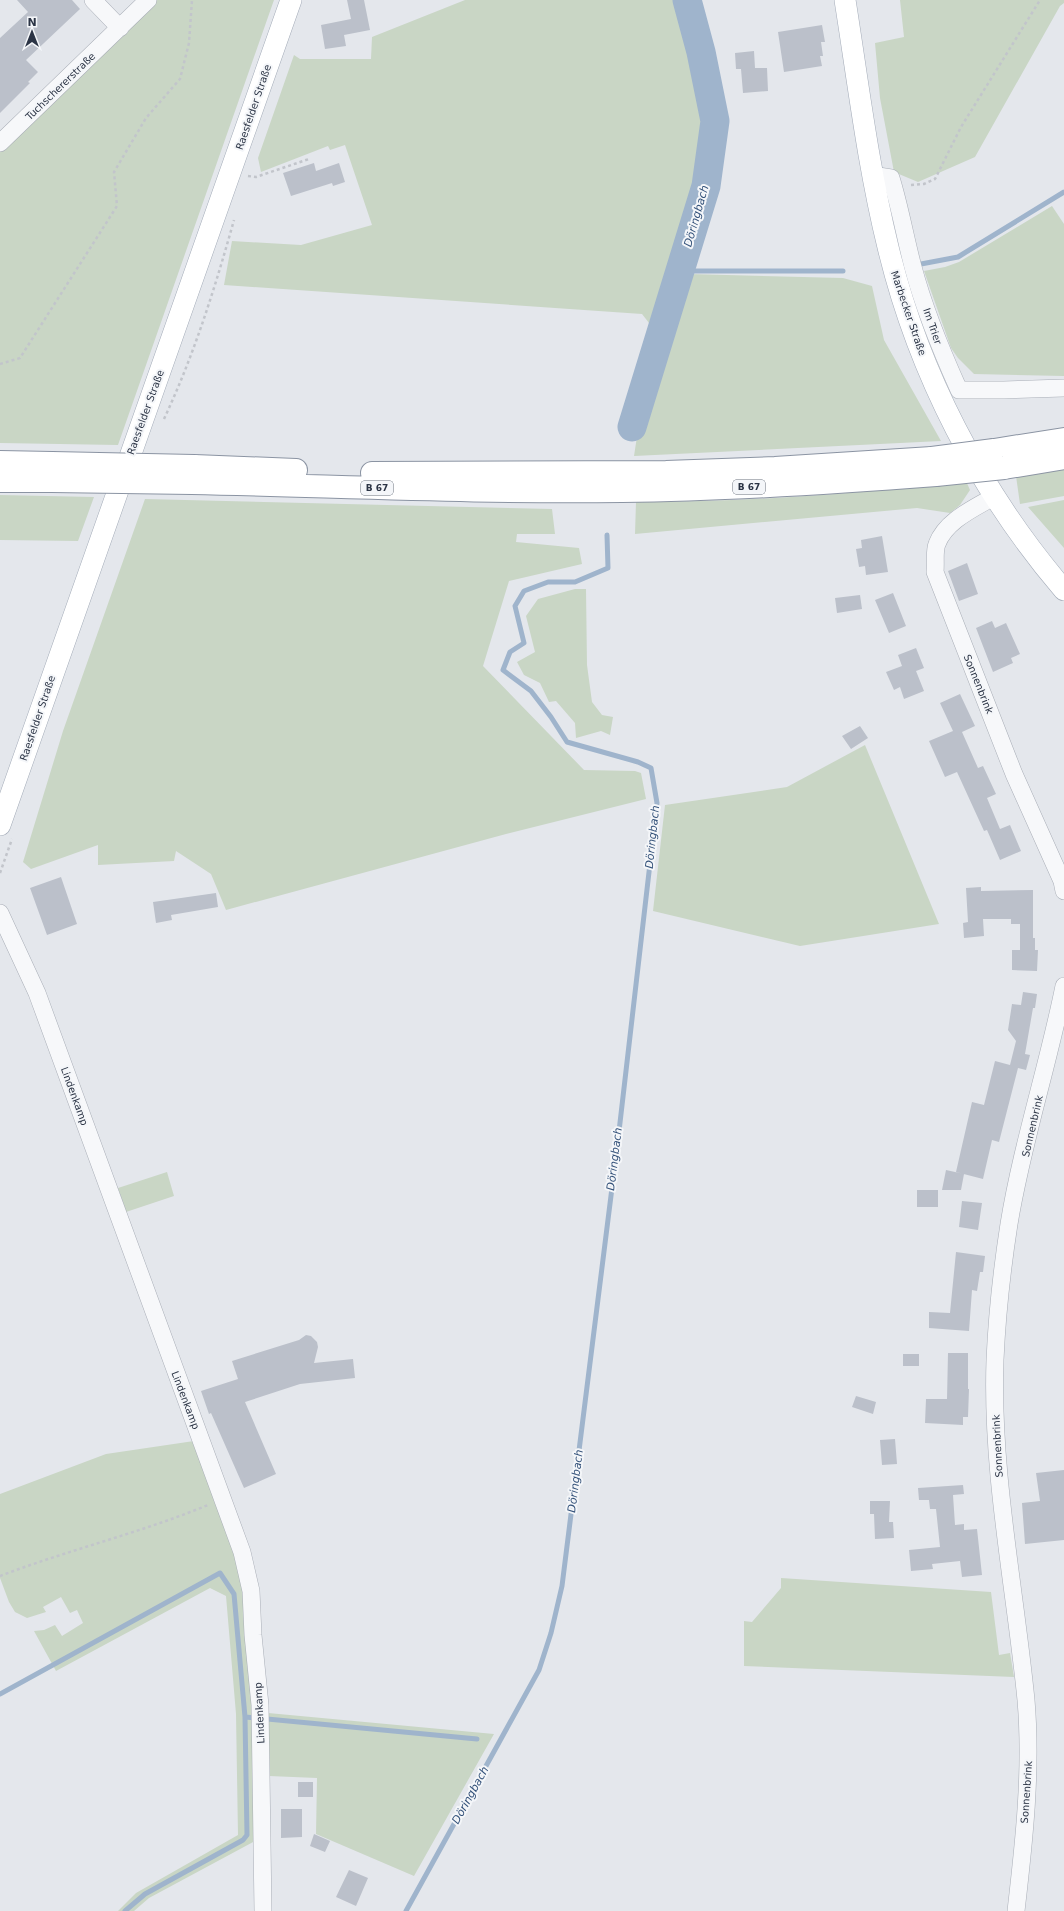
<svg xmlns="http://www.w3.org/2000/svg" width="1064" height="1911" viewBox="0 0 1064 1911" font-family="'DejaVu Sans',sans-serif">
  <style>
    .green { fill: #c9d6c5 }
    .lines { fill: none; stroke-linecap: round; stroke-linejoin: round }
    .stream { stroke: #9fb4cc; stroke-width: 5 }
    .river { stroke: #9fb4cc; stroke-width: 29 }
    .building { fill: #bbc0ca }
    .minor-casing { stroke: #a9aeb7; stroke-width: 18 }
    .major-casing { stroke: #a3abb8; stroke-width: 22 }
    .highway-casing { stroke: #8b94a3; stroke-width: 24 }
    .path { stroke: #c2c5cb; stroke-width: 2.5; stroke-dasharray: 3 3; stroke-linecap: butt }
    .minor { stroke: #f7f8fa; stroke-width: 17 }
    .major { stroke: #fff; stroke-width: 21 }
    .highway { stroke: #fff; stroke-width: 22 }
    .highway-bridge-casing { stroke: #8b94a3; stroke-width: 24; stroke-linecap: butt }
    .highway-bridge { stroke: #fff; stroke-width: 22 }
    .labels { text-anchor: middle; stroke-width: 4; stroke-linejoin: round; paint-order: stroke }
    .shield { fill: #f4f6f9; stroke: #676e7b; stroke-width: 1 }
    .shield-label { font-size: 9px; font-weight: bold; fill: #2b3445 }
    .street-label { font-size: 10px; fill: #2b3445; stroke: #f4f6f9 }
    .water-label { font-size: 11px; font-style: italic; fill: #34527a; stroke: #f4f6f9 }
  </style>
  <rect width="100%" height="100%" fill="#e4e7ec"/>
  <!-- green -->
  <path class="green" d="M155 0H274L118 445 0 443V148Z
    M465 0H678L704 90 708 129 698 177 673 255 649 323 642 314 224 285 232 241 301 245 372 225 345 145 330 150 328 146 261 172 258 158 294 55 300 59H371L372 37Z
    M900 0H1064V3L1060 6 975 157 918 182 894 172 880 98 875 43 904 37Z
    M1052 206 1064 224V376L974 374 958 358 951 348 924 271 945 267 959 262Z
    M689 274 843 278 872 286 884 340 941 441 634 456 638 430 648 419Z
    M1064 469V496L1020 504 1016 476Z
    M966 481 970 490 960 505 950 513 917 508 635 534 636 502C746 502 857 494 966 481Z
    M0 495 94 497 78 541 0 540Z
    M145 499 552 509 555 534H517L516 542 579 548 582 564 509 581 483 666 584 770 635 771 641 773 646 799 506 834 226 910 211 874 176 851 174 861 98 865V845L31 869 23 862 63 731Z
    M1064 500V548L1028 507Z
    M575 589H586L587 665 592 702 602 715 613 717 610 735 601 731 576 738 575 723 556 701 549 702 540 683 524 675 517 662 535 652 526 616 538 599Z
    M865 745 939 924 800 946 653 911 665 805 787 787Z
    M167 1172 174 1196 126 1212 118 1188Z
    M194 1441 235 1552 244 1596 254 1711 255 1841 149 1898 134 1911H118L136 1893 238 1835 236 1714 226 1596 210 1588 56 1671 34 1631 44 1630 55 1625 62 1636 83 1623 77 1610 70 1613 61 1597 43 1607 46 1612 27 1618 15 1612 9 1602 0 1578V1494L106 1454Z
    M781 1578 991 1592 999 1655 1010 1653 1014 1677 744 1666V1621L752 1622 781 1588Z
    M268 1713 494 1734 414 1876 316 1834 317 1778 269 1776Z"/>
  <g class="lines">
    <!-- stream -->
    <path class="stream" d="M921 264 958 257 1064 192
      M680 271H843
      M0 1694 220 1573 234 1594 245 1717
      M125 1911 145 1894 243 1840 247 1835 245 1717 477 1739
      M406 1911 539 1670 551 1633 562 1586 618 1140 657 803 651 768 638 762 567 742 551 717 531 691 503 670 510 652 524 643 515 606 524 591 548 582H575L608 568 607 535"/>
    <!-- river -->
    <path class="river" d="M632 427 706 186 715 121 701 52 687 0"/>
  </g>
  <!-- building -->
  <path class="building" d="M17 0H72L80 9 26 60 38 72 28 82 30 83 0 113V38L28 12Z
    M347 0H364L370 30 344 35 346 46 325 49 321 25 351 19Z
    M822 25 825 42H821L823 56H820L822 66 784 72 778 32Z
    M754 51 755 68H767L768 91 743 93 741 69H736L735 53Z
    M314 163 316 171 339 163 345 182 333 186 332 183 291 196 283 173Z
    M882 536 888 572 866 575 865 566 859 567 856 549 862 548 861 540Z
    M967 563 978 594 959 601 948 571Z
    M893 593 906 626 889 633 875 600Z
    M860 595 862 609 837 613 835 598Z
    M992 621 995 628 1006 623 1020 654 1011 658 1013 663 993 672 976 628Z
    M916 648 924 668 916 671 924 691 904 699 900 687 894 690 886 672 902 666 898 655Z
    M960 694 975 726 962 732 978 768 983 766 996 794 987 798 1000 829 1010 825 1021 851 1000 860 987 830 984 831 957 772 945 777 929 741 953 731 940 703Z
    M860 726 868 738 851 749 842 736Z
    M61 877 77 924 47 935 30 888Z
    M981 887V891L1033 890V938H1035V950H1038L1037 971 1012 970V950H1020V924H1011V919H983L984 936 964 938 963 923 968 922 966 888Z
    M216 893 218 907 171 915 172 920 156 923 153 902Z
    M1023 992 1037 994 1035 1008H1033L1025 1054 1030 1055 1026 1070 1018 1068 999 1142 992 1140 983 1179 956 1172 972 1102 984 1105 995 1061 1010 1065 1016 1041 1008 1030 1012 1004 1021 1005Z
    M946 1170 964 1174 961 1190H942Z
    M917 1190H938V1207H917Z
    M962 1201 982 1203 978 1230 959 1227Z
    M956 1252 985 1256 983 1272H980L977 1291 972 1290 969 1331 929 1328V1312L950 1313Z
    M306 1335 311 1336 317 1342 318 1347 314 1363 353 1359 355 1378 300 1384 245 1402 276 1474 244 1488 211 1413 209 1414 201 1391 238 1379 232 1361 299 1340Z
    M948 1353H968V1389H969L968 1417H963V1425L925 1423 926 1399H947Z
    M903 1354H919V1366H903Z
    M856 1396 876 1402 873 1414 852 1407Z
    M895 1439 897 1464 882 1465 880 1440Z
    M1064 1470V1540L1025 1544 1022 1503 1040 1501 1036 1473Z
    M963 1485 964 1494 953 1495 955 1525 964 1524V1530L977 1529 982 1575 962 1577 960 1561 932 1564 933 1569 911 1571 909 1550 940 1547 936 1509H930L929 1500H919L918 1488Z
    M870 1501H890L889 1522H893L894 1538 875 1539 874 1514H870Z
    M298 1782H313V1797H298Z
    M281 1809H302V1837L281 1838Z
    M314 1834 330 1841 325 1852 310 1846Z
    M349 1870 368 1878 356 1906 336 1897Z"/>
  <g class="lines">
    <defs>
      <path id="minor" d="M93 0 120 28
        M0 143 148 0
        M872 175 891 178C900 207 905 237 913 267 924 309 941 350 959 390H1004L1064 388
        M995 496C975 508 946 520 937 544 934 551 936 563 935 572L1014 774 1062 881 1064 891
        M0 913 37 993 242 1552 251 1591 253 1635 260 1705 263 1911
        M1016 1911C1024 1842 1032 1770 1026 1700 1015 1587 991 1474 995 1360 997 1315 1002 1269 1009 1224 1022 1144 1048 1066 1064 986"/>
      <path id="major" d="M845 0C858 82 868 166 888 247 918 372 980 492 1064 590
        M0 825 291 0"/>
      <path id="highway" d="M994 450 1064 439
        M0 462 52 463
        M194 466 296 470
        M1004 468 1064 458
        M372 473 666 472 775 468 932 458
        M0 481H52
        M192 483C336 486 479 493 622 491 727 490 832 483 936 475"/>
    </defs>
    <!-- minor casing -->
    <use href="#minor" class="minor-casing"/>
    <!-- major casing -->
    <use href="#major" class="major-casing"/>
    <!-- highway casing -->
    <use href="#highway" class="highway-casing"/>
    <!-- path -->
    <path class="path" d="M248 176 256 177 309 159
      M911 185 924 184 935 179 961 127 1040 0
      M0 364 20 358 117 206 114 172 146 118 180 79 189 43 192 0
      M164 419C194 355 215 288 234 220
      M0 873 12 839
      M0 1576C68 1550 140 1533 208 1505"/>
    <!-- minor -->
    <use href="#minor" class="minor"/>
    <!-- major -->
    <use href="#major" class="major"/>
    <!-- highway -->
    <use href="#highway" class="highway"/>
    <defs>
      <path id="highway-bridge" d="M932 458 994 450
        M52 463 194 466
        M936 475 1004 468
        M52 481 192 483"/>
    </defs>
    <!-- highway-bridge casing -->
    <use href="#highway-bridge" class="highway-bridge-casing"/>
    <!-- highway-bridge -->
    <use href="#highway-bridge" class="highway-bridge"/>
  </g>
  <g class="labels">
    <!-- shield labels -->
    <g class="shield">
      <rect x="733" y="480" width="32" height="14" rx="3"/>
      <rect x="361" y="481" width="32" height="14" rx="3"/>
    </g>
    <g class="shield-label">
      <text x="749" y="490">B 67</text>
      <text x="377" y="491">B 67</text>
    </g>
    <!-- street labels -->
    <g class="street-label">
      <text transform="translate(60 86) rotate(-44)" y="4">Tuchschererstraße</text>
      <text transform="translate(253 107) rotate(-71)" y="4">Raesfelder Straße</text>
      <text transform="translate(909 313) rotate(71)" y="4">Marbecker Straße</text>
      <text transform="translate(933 326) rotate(71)" y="4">Im Trier</text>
      <text transform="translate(145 412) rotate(-70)" y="4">Raesfelder Straße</text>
      <text transform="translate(979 684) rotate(68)" y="4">Sonnenbrink</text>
      <text transform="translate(37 718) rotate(-71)" y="4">Raesfelder Straße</text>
      <text transform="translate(75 1096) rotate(70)" y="4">Lindenkamp</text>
      <text transform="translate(1032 1126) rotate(-77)" y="4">Sonnenbrink</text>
      <text transform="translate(186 1400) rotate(69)" y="4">Lindenkamp</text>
      <text transform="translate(997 1446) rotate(-93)" y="4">Sonnenbrink</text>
      <text transform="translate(259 1713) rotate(-93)" y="4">Lindenkamp</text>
      <text transform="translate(1026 1792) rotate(-86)" y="4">Sonnenbrink</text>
    </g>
    <!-- water labels -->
    <g class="water-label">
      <text transform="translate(696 216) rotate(-74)" y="4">Döringbach</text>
      <text transform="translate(652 837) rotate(-84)" y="4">Döringbach</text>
      <text transform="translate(614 1159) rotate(-83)" y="4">Döringbach</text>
      <text transform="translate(575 1481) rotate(-83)" y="4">Döringbach</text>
      <text transform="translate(470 1795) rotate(-61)" y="4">Döringbach</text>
    </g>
  </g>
  <!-- north arrow -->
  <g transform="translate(32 32)" stroke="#f4f6f9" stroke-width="3" paint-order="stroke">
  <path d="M0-3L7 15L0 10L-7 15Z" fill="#2b3445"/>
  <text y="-6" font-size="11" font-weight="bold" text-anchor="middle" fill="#2b3445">N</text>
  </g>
</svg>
